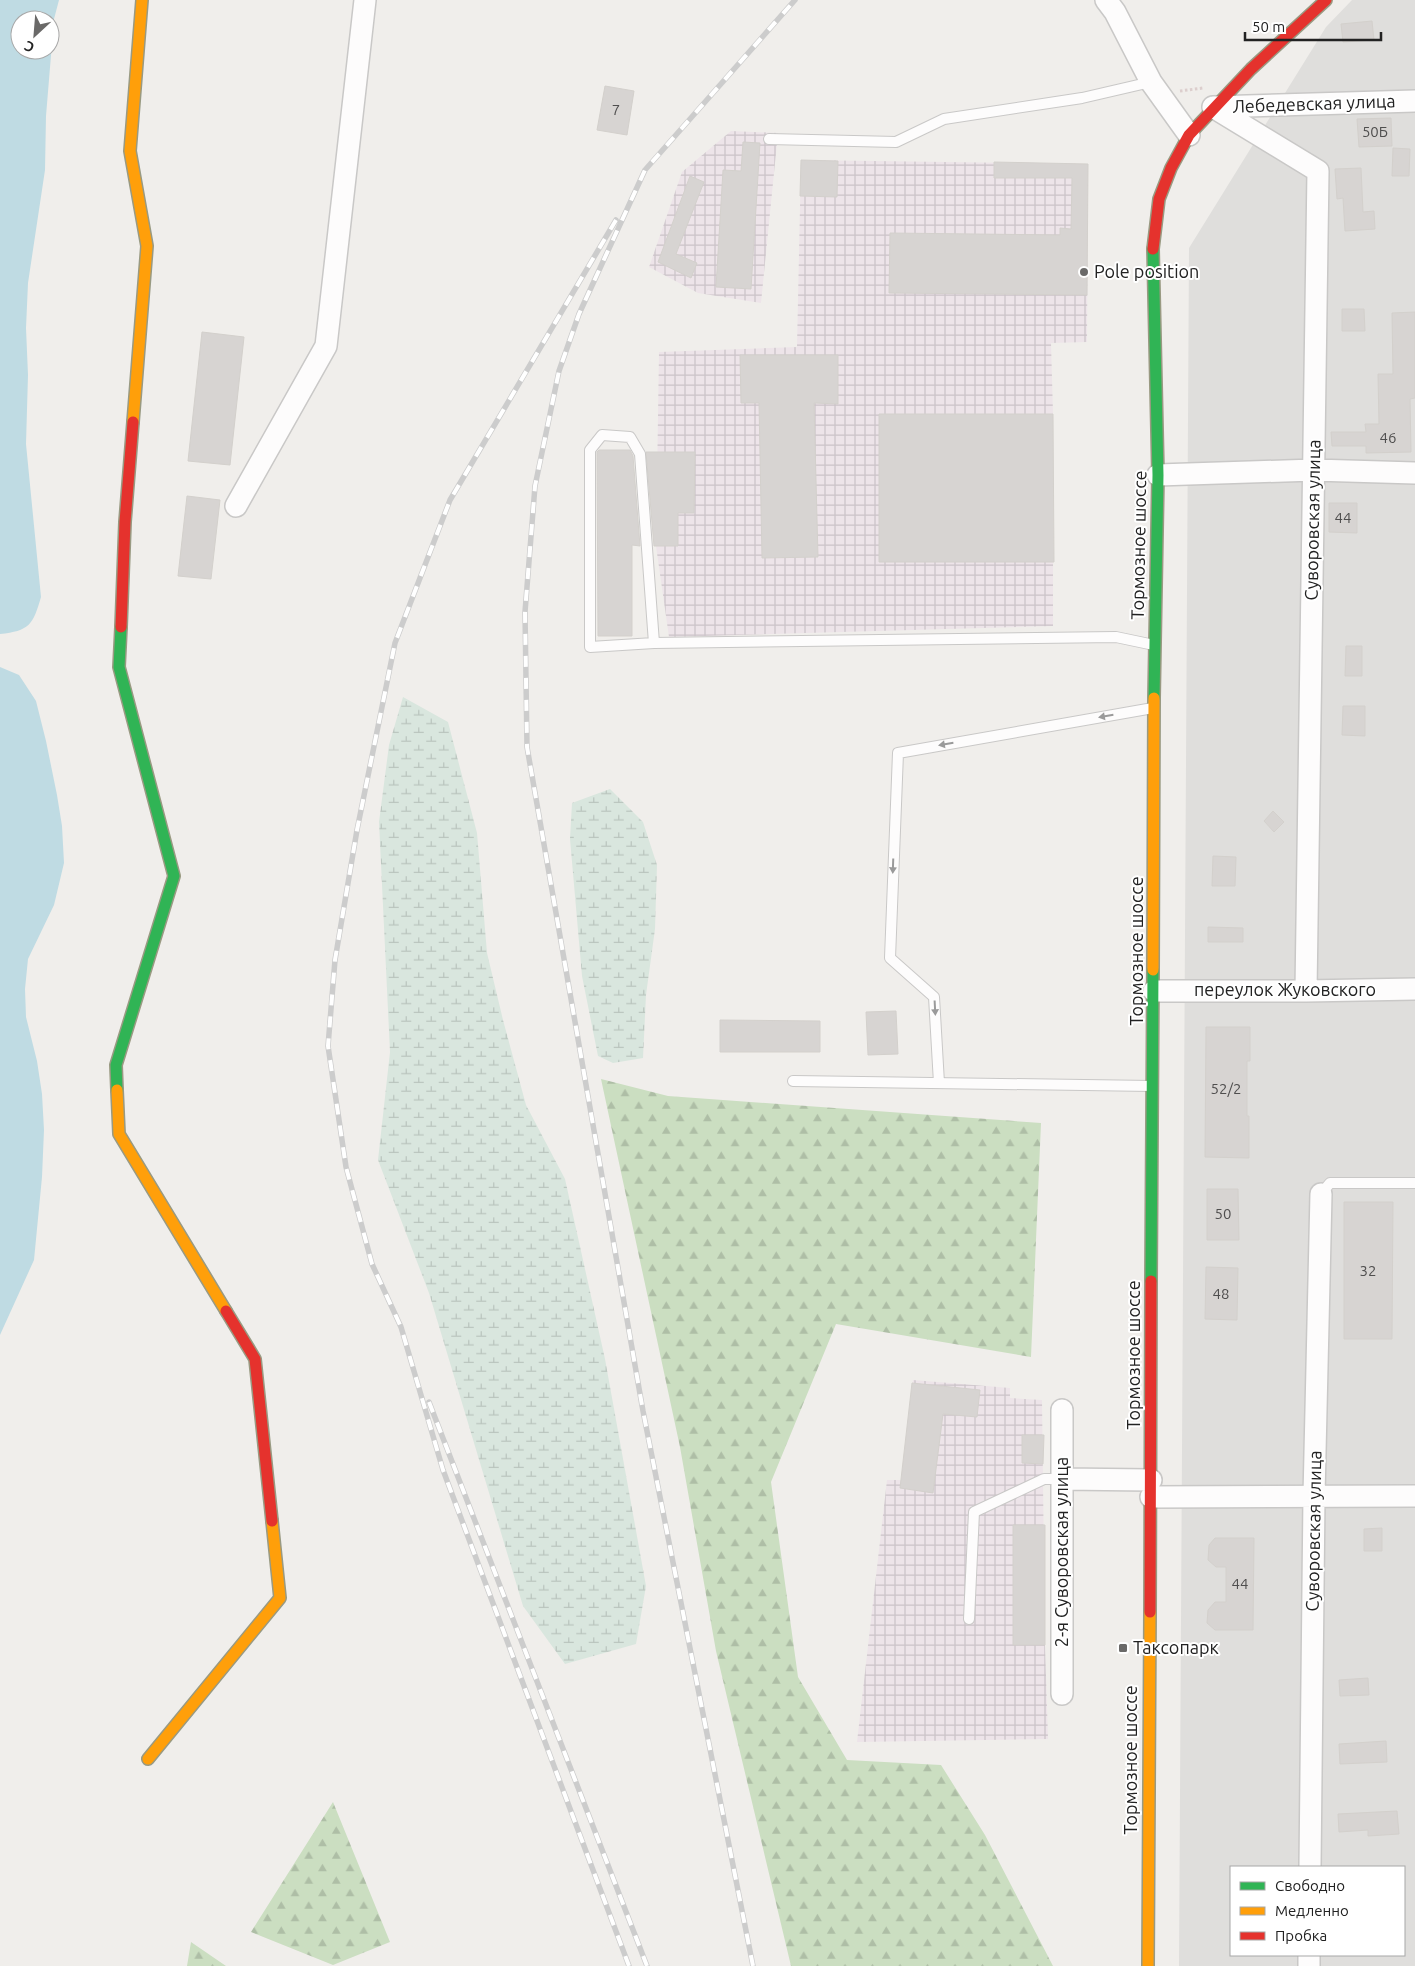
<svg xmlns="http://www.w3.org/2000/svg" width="1415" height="1966" viewBox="0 0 1415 1966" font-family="Ubuntu,sans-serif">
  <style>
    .residential { fill: #dfdedc; fill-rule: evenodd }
    .industrial { fill: url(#industrial-grid) }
    .forest { fill: url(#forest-firs) }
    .wetland { fill: url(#wetland-marsh) }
    .water { fill: #bfdbe3; fill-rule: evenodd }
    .building { fill: #d7d4d2; stroke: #d3d0cc }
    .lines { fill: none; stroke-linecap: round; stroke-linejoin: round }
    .lane-casing { stroke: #c9c8c7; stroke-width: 12 }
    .street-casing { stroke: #c9c8c7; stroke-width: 24 }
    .fast-casing { stroke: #999a82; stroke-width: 14 }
    .slow-casing { stroke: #999a82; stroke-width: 14 }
    .jam-casing { stroke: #999a82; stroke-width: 14 }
    .path { stroke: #dccecd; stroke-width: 3; stroke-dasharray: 2.5 2.5; stroke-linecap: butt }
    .lane { stroke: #fdfcfc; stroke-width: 10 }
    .street { stroke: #fdfcfc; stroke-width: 21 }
    .fast { stroke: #30b455; stroke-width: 11 }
    .slow { stroke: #ff9f0a; stroke-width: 11 }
    .jam { stroke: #e5322d; stroke-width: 11 }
    .rail-casing { stroke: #ccc; stroke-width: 5.5 }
    .rail { stroke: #fff; stroke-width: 4; stroke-dasharray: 11; stroke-linecap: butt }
    .oneway { fill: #9a9a9a }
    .poi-dot { fill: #6a6968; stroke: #fff; stroke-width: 2 }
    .labels { text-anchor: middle; stroke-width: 4; stroke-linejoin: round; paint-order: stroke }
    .number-label { font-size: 15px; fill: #4f4e4e }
    .street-label { font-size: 18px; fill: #222; stroke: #fff }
    .poi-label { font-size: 18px; fill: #222; stroke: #fff; text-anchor: start }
  </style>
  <defs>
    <pattern id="industrial-grid" width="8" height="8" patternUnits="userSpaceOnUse" patternTransform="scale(1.25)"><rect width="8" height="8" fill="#ede4e9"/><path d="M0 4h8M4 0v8" fill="none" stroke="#cbc3c8"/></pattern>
    <pattern id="forest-firs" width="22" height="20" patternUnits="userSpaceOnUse" patternTransform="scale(1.25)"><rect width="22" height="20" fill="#cbdec1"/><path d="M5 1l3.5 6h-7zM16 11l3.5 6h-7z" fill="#aebea6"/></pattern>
    <pattern id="wetland-marsh" width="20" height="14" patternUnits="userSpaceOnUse" patternTransform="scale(1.25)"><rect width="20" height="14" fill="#d9e6de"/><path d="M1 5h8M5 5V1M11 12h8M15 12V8" fill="none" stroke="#bac5be"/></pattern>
  </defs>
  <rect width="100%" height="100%" fill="#f0eeeb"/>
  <!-- residential -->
  <path class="residential" d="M1352 0H1415V1966H1179L1189 248 1326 27ZM1231 1867H1404V1955H1231Z"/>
  <!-- industrial -->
  <path class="industrial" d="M731 131 778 133 761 303 698 293 649 267 682 172Z
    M801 160 1088 164 1087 342 1051 343 1053 414V626L669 637 656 546 659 352 797 347Z
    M913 1380 1010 1388V1398L1042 1400 1045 1645 1048 1739 857 1742 887 1480H902Z"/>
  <!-- forest -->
  <path class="forest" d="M601 1079 668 1096 1041 1123 1031 1357 836 1324 771 1482 798 1677 847 1760 941 1765 985 1835 1053 1966H791L716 1651 680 1447Z
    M333 1802 390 1942 333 1965 251 1932Z
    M191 1942 226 1966H187Z"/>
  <!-- wetland -->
  <path class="wetland" d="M403 697 448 722 477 833 487 953 503 1020 526 1105 565 1179 605 1359 646 1586 636 1644 565 1664 523 1606 429 1293 378 1160 390 1052 379 822 389 745Z
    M610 789 643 822 657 865 655 929 646 995 643 1058 613 1063 598 1056 582 976 570 839 572 803Z"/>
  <!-- water -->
  <path class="water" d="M0 0H59L54 19 46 116 45 170 28 283 26 328 28 375 26 444 41 597C33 625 29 631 0 634ZM20 20H50V50H20Z
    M0 667 19 675 36 701 46 741 57 795 62 826 64 863 54 905 28 959 25 989 26 1017 37 1061 42 1094 44 1130 42 1177 34 1260 0 1335Z"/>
  <!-- building -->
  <path class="building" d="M1372 21 1374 40 1343 42 1341 24Z
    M605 86 634 91 627 135 597 130Z
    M1391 118 1392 146 1359 147 1357 119Z
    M743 142 760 143 751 289 716 287 723 170 741 171Z
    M1393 148 1410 149 1409 176H1392Z
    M801 160 838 161 837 197 800 196Z
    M994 162 1088 164 1087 295 889 293 890 233 1060 235V228L1071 229 1072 178H994Z
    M1361 168 1363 212 1374 211 1375 229 1345 231 1343 198 1337 199 1335 169Z
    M690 176 704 182 676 254 697 263 691 278 658 262Z
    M1342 309H1364L1365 331H1342Z
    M1415 312V398L1410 399 1411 452 1366 453V446H1332L1331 432H1366L1365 424H1379L1378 374H1393L1392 313Z
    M202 332 244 337 230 465 188 461Z
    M740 355H838V404L814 403 818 557 762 558 759 403H741Z
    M879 414H1053L1054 562H879Z
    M599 450H630L633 456 640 546 632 545V636H598L597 452Z
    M646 452H695L694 513H678V546H654Z
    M187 496 220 500 211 579 178 576Z
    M1329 503H1357V533L1329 532Z
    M1346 646H1362V676H1345Z
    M1343 706H1365V736L1342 735Z
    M1273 811 1284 822 1274 832 1264 821Z
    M1213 856 1236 857 1235 886H1212Z
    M1208 927 1243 928V942H1208Z
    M896 1011 898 1054 868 1055 866 1012Z
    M720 1020 820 1021V1052H720Z
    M1206 1027H1250V1061H1247V1116H1249V1158L1205 1157Z
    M1207 1189H1238L1239 1240H1207Z
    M1344 1202H1393L1392 1339H1344Z
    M1206 1267 1238 1268 1237 1320 1205 1319Z
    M912 1383 980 1390 977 1417 943 1414 933 1493 900 1488Z
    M1022 1435H1044L1043 1464 1022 1463Z
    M1013 1525H1045V1645H1013Z
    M1382 1528V1551H1364V1529Z
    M1215 1538H1254L1253 1630H1215L1207 1623 1208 1610 1215 1602H1226V1567H1216L1208 1560 1209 1545Z
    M1368 1678 1369 1695 1340 1696 1339 1680Z
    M1386 1741 1387 1762 1340 1764 1339 1744Z
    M1397 1811 1399 1834 1368 1836V1830L1339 1832 1338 1814Z"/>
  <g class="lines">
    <defs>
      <path id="lane" d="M769 139 896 142 944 119 1082 98 1151 82
        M654 643 640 454 630 437 602 435 590 450V647L654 643 1116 637 1154 645
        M793 1081 1152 1086
        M939 1083 934 997 890 958 898 753 1153 708
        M1321 1194 1330 1183H1415
        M969 1619 974 1512 1044 1479H1061"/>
      <path id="street" d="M1106 0 1115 12 1151 82 1189 135
        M1213 107 1318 171 1306 991
        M1213 107 1415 101
        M1158 475 1314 470 1415 473
        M236 506 326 346 365 0
        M1154 991H1306L1415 989
        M1062 1410V1694
        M1061 1479 1151 1480
        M1151 1497 1415 1496
        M1310 1867 1314 1496 1321 1194
        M1309 1966V1955"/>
      <path id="fast" d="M1153 249 1158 475 1154 698
        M117 1090 116 1065 174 876 119 667 121 627
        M1151 1281 1153 970"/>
      <path id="slow" d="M133 422 147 246 130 151 142 0
        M1153 970 1154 698
        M117 1090 119 1134 226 1311
        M148 1759 280 1598 272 1521
        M1148 1966 1150 1612"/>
      <path id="jam" d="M1153 249 1159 199 1171 168 1189 135 1251 69 1326 0
        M121 627 125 522 133 422
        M226 1311 255 1359 272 1521
        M1150 1612 1151 1281"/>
    </defs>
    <!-- lane casing -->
    <use href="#lane" class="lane-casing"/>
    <!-- street casing -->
    <use href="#street" class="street-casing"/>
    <!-- fast casing -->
    <use href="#fast" class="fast-casing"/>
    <!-- slow casing -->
    <use href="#slow" class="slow-casing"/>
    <!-- jam casing -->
    <use href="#jam" class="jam-casing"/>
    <!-- path -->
    <path class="path" d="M1180 91 1203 88"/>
    <!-- lane -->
    <use href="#lane" class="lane"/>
    <!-- street -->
    <use href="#street" class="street"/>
    <!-- fast -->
    <use href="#fast" class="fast"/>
    <!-- slow -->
    <use href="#slow" class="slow"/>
    <!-- jam -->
    <use href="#jam" class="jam"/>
    <defs>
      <path id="rail" d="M616 220 450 500 395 643 357 830 335 960 328 1046 346 1167 372 1264 401 1327 443 1470 629 1966
        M429 1402 647 1966
        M753 1966 643 1411 527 747 525 612 535 486 559 371 579 314 645 170 795 0"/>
    </defs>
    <!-- rail casing -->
    <use href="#rail" class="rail-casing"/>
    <!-- rail -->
    <use href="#rail" class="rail"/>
  </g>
  <!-- one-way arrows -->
  <defs><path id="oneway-solid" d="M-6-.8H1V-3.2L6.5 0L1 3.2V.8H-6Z" transform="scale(1.25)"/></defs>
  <g class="oneway">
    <use href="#oneway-solid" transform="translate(1106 716) rotate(170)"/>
    <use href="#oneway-solid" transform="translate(946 744) rotate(170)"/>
    <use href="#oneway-solid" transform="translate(893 866) rotate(92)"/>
    <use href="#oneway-solid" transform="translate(935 1008) rotate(87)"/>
  </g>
  <!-- markers -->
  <g class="poi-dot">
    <circle cx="1084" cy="272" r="5"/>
    <rect x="1118" y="1643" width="10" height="10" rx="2.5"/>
  </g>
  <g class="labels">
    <!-- number labels -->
    <g class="number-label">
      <text x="616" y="115">7</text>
      <text x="1375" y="137">50Б</text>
      <text x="1388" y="443">46</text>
      <text x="1343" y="523">44</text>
      <text x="1226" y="1094">52/2</text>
      <text x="1223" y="1219">50</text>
      <text x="1368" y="1276">32</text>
      <text x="1221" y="1299">48</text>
      <text x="1240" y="1589">44</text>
    </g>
    <!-- street labels -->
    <g class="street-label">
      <text transform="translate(1314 104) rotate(-2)" y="6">Лебедевская улица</text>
      <text transform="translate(1313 520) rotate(-89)" y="6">Суворовская улица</text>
      <text transform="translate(1139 545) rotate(-89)" y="6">Тормозное шоссе</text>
      <text transform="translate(1137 951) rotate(-90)" y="6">Тормозное шоссе</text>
      <text x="1285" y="996">переулок Жуковского</text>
      <text transform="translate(1134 1355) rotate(-90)" y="6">Тормозное шоссе</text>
      <text transform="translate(1314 1531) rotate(-89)" y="6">Суворовская улица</text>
      <text transform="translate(1062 1552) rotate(-90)" y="6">2-я Суворовская улица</text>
      <text transform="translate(1131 1760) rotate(-90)" y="6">Тормозное шоссе</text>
    </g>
    <!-- poi labels -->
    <g class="poi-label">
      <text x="1094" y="278">Pole position</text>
      <text x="1133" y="1654">Таксопарк</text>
    </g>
  </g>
  <!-- legend -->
  <rect x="1230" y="1866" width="175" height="90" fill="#ffffff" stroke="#a7a7a7"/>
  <rect x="1240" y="1882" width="25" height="8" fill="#30b455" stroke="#a7a7a7"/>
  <text x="1275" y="1891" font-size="15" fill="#222222">Свободно</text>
  <rect x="1240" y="1907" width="25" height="8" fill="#ff9f0a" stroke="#a7a7a7"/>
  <text x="1275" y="1916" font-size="15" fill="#222222">Медленно</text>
  <rect x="1240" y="1932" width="25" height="8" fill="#e5322d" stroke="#a7a7a7"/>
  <text x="1275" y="1941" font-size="15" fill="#222222">Пробка</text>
  <!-- north arrow -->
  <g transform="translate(35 35) rotate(206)"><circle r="24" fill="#ffffff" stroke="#a7a7a7"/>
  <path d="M0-4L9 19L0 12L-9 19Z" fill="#6a6968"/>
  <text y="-8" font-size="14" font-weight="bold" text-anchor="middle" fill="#222222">С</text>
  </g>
  <!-- scale -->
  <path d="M1245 32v8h136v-8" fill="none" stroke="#222222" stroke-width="2.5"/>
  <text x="1252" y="32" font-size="15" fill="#222222" stroke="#ffffff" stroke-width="4" paint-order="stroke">50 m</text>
</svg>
